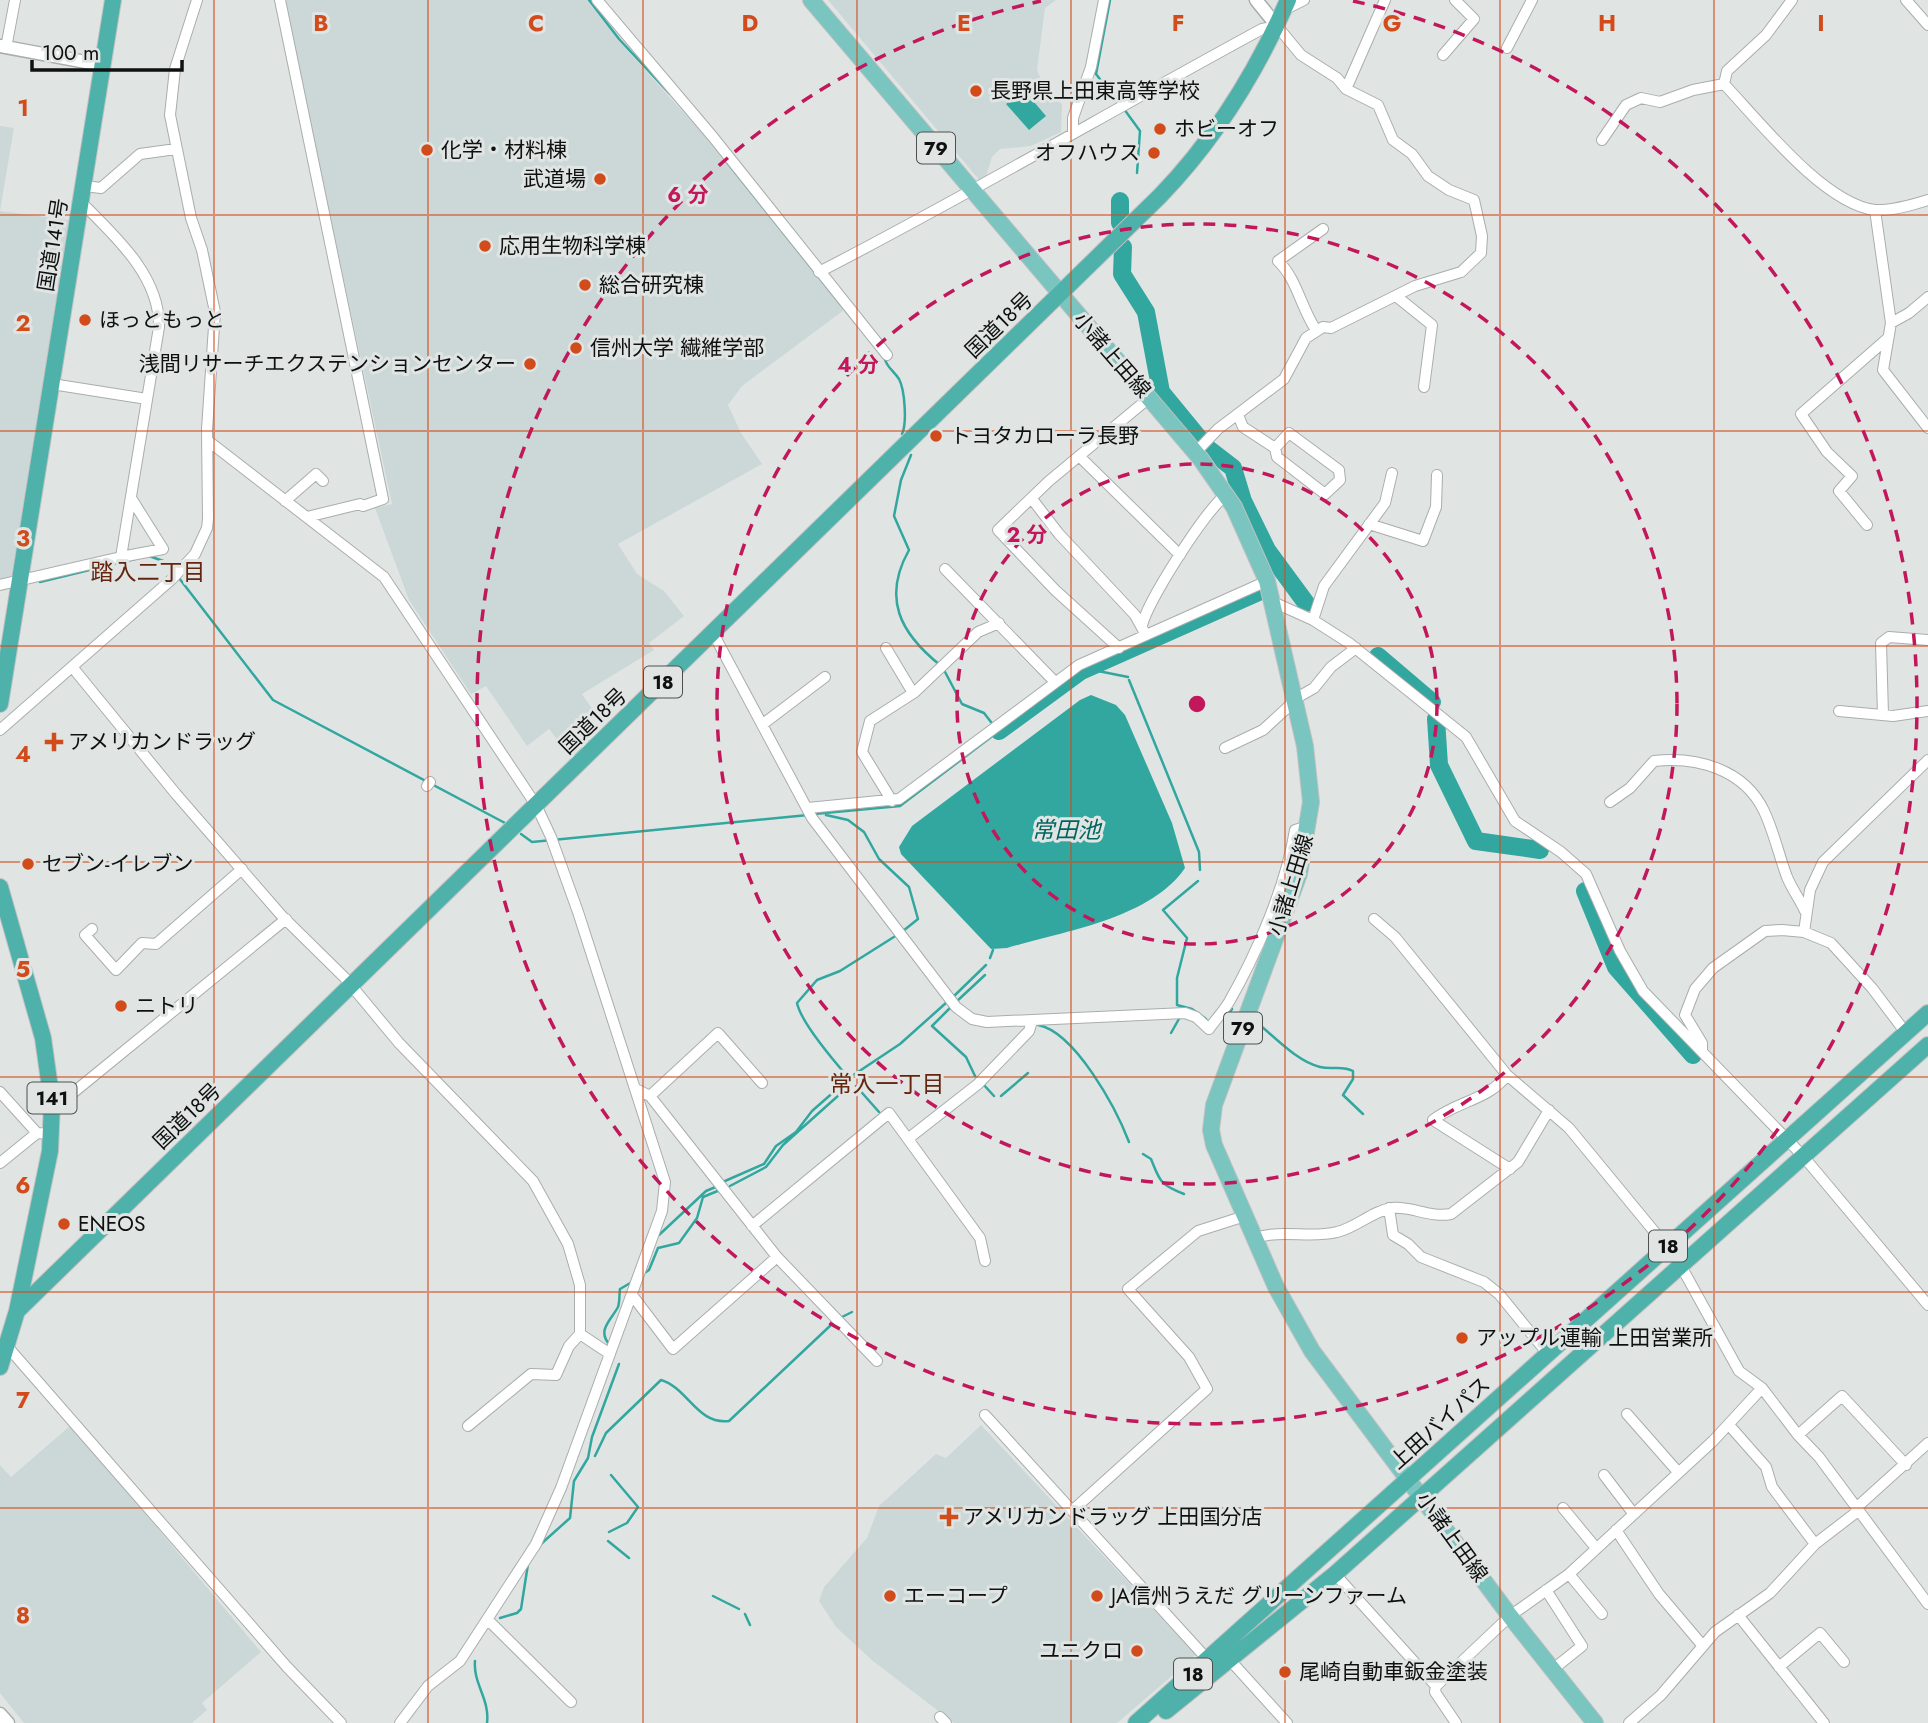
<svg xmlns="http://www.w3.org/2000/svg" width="1928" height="1723" viewBox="0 0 1928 1723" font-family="Jost,'Noto Sans JP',sans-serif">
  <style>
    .built { fill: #cbd8d7 }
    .water { fill: #32a79f }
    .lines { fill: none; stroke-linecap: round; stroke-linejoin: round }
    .stream { stroke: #32a79f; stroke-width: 2.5 }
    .river { stroke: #32a79f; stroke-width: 18 }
    .minor-casing { stroke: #a9adac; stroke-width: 12 }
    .tertiary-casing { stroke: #a9adac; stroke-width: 15 }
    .primary-casing { stroke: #c1c1c1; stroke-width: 18 }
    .trunk-casing { stroke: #c1c1c1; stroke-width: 18 }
    .minor { stroke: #fff; stroke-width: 10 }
    .tertiary { stroke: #fff; stroke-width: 12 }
    .primary { stroke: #7ac5c0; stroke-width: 16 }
    .trunk { stroke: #4eb2ab; stroke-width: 16 }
    .grid { fill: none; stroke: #d24b1a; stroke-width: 2; stroke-opacity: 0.55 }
    .ring { fill: none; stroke: #c2185b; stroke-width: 3.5; stroke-dasharray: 12 9 }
    .poi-dot { fill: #d24b1a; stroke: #e0e5e4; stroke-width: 2.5 }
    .labels { text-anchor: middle; stroke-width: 6; stroke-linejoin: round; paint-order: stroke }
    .shield { fill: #e0e5e4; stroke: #4e5050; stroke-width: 2 }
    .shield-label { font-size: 19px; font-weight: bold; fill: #0f1010 }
    .poi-label { font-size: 21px; fill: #0f1010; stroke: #e0e5e4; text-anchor: start }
    .street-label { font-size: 21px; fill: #0f1010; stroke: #e0e5e4 }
    .neighbourhood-label { font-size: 23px; fill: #65240e; stroke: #e0e5e4 }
    .water-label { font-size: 23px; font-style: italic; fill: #00655f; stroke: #e0e5e4 }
    .grid-label { font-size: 23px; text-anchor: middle; font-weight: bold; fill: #d24b1a; stroke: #e0e5e4; stroke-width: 6; stroke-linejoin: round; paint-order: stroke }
    .centre { fill: #c2185b; stroke: #e0e5e4; stroke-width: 3.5 }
    .ring-label { font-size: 21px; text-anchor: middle; font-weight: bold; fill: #c2185b; stroke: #e0e5e4; stroke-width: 6; stroke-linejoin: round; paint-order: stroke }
  </style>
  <rect width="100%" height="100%" fill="#e0e5e4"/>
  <!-- built -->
  <path class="built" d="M284 0H587L618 40 703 134 844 310 742 386 728 405 741 433 762 464 618 544 637 574 664 591 684 616 649 643 654 650 582 694 595 713 571 733 583 748 572 758 549 729 527 746 486 686 471 694 409 600 375 508 392 504Z
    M828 0H1056L1045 8 1037 70 1045 89 1062 104 1061 132 1031 146 1000 149 992 157 985 180 981 182Z
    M0 126 14 128 0 211 69 220 11 579 0 582Z
    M71 1425 261 1652 202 1703 207 1710 192 1723H24L0 1693V1465L11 1477Z
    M981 1425 1196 1655 1117 1723H954L873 1661 836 1627 819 1601 824 1587 867 1538 879 1506 936 1454 946 1458Z"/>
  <!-- water -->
  <path class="water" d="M1023 89 1046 116 1029 130 1006 104Z
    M1091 695 1116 705 1125 715 1172 823 1185 868C1150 919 1064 931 1007 948L991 949 901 854 899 847 912 826 1080 700Z"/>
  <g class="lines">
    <!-- stream -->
    <path class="stream" d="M589 0 619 39 670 94
      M1110 0 1096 74 1119 104
      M1124 109 1140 131 1137 173
      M726 161 842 306
      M846 311 855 322
      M884 357C887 368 893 370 899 379 905 390 907 424 902 434
      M911 455 901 480 894 516 909 550C882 598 900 633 940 665
      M149 556 166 562 175 573
      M179 578 273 700 505 823
      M40 582 139 558
      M944 670 962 704 984 713 991 722
      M1069 679 1093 670 1128 677
      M1129 680 1199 852 1200 870
      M814 814 900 806 999 731
      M826 815 848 820 864 832 879 859 909 887 918 919 903 931
      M521 834 532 842 808 815
      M1198 881 1163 910 1187 938 1177 978V1005L1192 1009 1206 1019
      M990 958 993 950
      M953 997 986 965
      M956 1002 985 975
      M951 1007 932 1026 966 1057 975 1076
      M1229 1013 1232 1009
      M1250 1023 1255 1021C1274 1036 1296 1061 1320 1067 1332 1070 1342 1065 1353 1071V1079L1343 1095 1363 1114
      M1038 1025C1075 1032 1116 1108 1129 1142
      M1171 1033 1180 1017
      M847 1076C834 1061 801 1022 797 1003L817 980 840 971 897 935
      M983 1084 994 1096
      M856 1086 879 1112
      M1001 1096 1028 1073
      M1143 1154 1151 1159C1160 1181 1159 1184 1184 1194
      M725 1181 764 1164 776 1146 796 1132 812 1111 852 1076 900 1044 947 1002
      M730 1186 766 1167 783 1145 849 1086
      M659 1235 706 1191 718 1186
      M643 1274 649 1270 658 1248 679 1243 697 1218 703 1197 720 1190
      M838 1319 852 1312
      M609 1344C597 1330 611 1320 618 1307 620 1301 619 1295 620 1289L632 1282
      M595 1456 606 1433 661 1380C688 1388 697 1425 729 1421L831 1325
      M609 1532 627 1523 638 1507 611 1475
      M608 1541 629 1558
      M541 1544 570 1518 574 1481 588 1458 592 1437 619 1364
      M713 1596 739 1609
      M745 1614 750 1625
      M500 1618 517 1613 521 1609 528 1564
      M475 1661C473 1684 490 1699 487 1723"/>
    <!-- river -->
    <path class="river" d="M1120 223V201
      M1123 247 1122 274 1146 312 1161 392 1207 448 1233 468 1243 501 1267 550 1306 603
      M1378 656 1432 702
      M1436 719 1439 765 1476 841 1540 850
      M999 731 1081 671 1263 590
      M1585 891 1616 967 1693 1055"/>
    <defs>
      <path id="minor" d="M280 0 383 499 363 506 360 504 307 517
        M597 0 713 137 887 355
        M1906 0 1928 25
        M1284 10 1304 0
        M6 48 15 0
        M1507 48 1532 0
        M1443 55 1474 19 1455 0
        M1724 84C1759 121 1824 204 1875 210 1892 211 1912 205 1928 200
        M1724 84 1727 71 1766 35 1792 0
        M1346 89 1385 0
        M1073 133V118L1091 67 1104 0
        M1602 140 1626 105 1641 98 1660 102 1693 90 1724 84
        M84 186 101 188 140 154 176 149
        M1875 210 1891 323 1883 370 1928 428
        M819 272C969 195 1114 109 1262 29L1277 26 1301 55 1337 78 1346 89 1378 105 1393 140 1412 154 1428 176 1449 190 1474 200 1482 236 1481 253 1461 272 1415 286 1331 328 1323 327 1306 338 1284 379 1218 429 1195 453
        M1396 296 1432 325 1424 387
        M1891 323 1909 313 1928 297
        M1316 330C1301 308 1297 279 1278 261L1323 229
        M52 384 147 399
        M1238 415 1243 427 1275 448 1277 457 1325 494 1340 480 1339 470 1289 433 1275 448
        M207 440 384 577 536 805 551 837 578 912 665 1182 662 1211 561 1488 536 1544 460 1661 428 1686 400 1723
        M1079 456 1180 555
        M1032 499 1059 534 1135 615 1146 635
        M285 501 316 474 323 481
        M1369 524 1423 541 1436 507 1437 475
        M1867 525 1839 491 1852 476 1827 452 1801 414 1888 338
        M121 557 163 549 131 498
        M945 569 1055 682
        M0 585 121 557 159 327C160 276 115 236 81 202
        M1273 602 1313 620 1349 643 1466 737 1515 821 1561 852 1586 874 1620 951 1643 991 1803 1156 1928 1305
        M1313 620 1324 586 1385 503 1392 473
        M1142 626C1146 603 1207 508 1226 495
        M713 633 812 818 956 1007 972 1019 987 1022 1185 1013 1196 1017 1209 1029C1215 1020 1223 1012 1229 1002 1257 953 1286 886 1295 830L1308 826
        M886 648 913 693
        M1119 648 1055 590 998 530 1049 481 1149 398
        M73 668 176 794 282 916 345 978 399 1043 533 1181 568 1244 580 1285V1334L610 1354
        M1839 711 1893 716 1928 711
        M1883 715 1881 643 1889 637 1928 640
        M763 724 825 677
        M0 730 172 579 195 554 207 528 208 519 207 429 215 312 202 250 191 218 170 115 175 69 197 0
        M1225 748 1263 730 1300 696 1314 688 1331 667 1356 648
        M427 786 430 782
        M892 801 862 752 870 721 915 692 978 632 999 623
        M1610 802 1630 788 1654 761C1696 756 1744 769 1764 811 1774 832 1779 856 1787 877 1792 889 1800 900 1805 911
        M808 808 899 799 1079 665 1267 581
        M1374 919 1395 937 1507 1075 1569 1128 1667 1247
        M92 929 85 935 116 970 142 943 156 944 242 869
        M1804 932 1810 890 1823 862 1928 760
        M1702 1052V1043L1685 1015 1695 989 1713 968 1765 931 1782 930 1804 932 1831 943 1872 988 1906 1033
        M1507 1075C1489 1100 1457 1101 1433 1120L1510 1169
        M638 1090 650 1096 777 1257 877 1361
        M0 1092 37 1133 51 1134
        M650 1096 718 1033 762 1083
        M52 1102 74 1092 286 919
        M909 1138 978 1084 1029 1031 1032 1021
        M0 1163 37 1133
        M1389 1208 1393 1235 1408 1244 1421 1257 1484 1282 1499 1294 1548 1354
        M752 1226 889 1113 980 1238 985 1261
        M1255 1238C1283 1229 1310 1239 1337 1232 1356 1228 1372 1211 1392 1208 1412 1206 1430 1218 1451 1214L1518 1162 1549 1110
        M1681 1266 1739 1371 1762 1388 1798 1435 1819 1457 1928 1604
        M632 1295 673 1349 777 1257
        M6 1345 287 1667 341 1723
        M1627 1414 1678 1472
        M985 1415 1208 1660
        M1729 1425 1766 1467 1772 1487 1815 1544
        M468 1426 531 1374 556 1375 569 1346 580 1334
        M1798 1435 1842 1396 1906 1465
        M1604 1475 1633 1513
        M1563 1508 1596 1548
        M1856 1508 1928 1443
        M1073 1510 1207 1389 1189 1357 1128 1289 1198 1231 1245 1216
        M1616 1530 1659 1594 1703 1646 1661 1695 1629 1723
        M1335 1574 1436 1686 1435 1692 1456 1723
        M1569 1574 1602 1614
        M1546 1590 1582 1646 1552 1670
        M1738 1615 1824 1723
        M489 1621 571 1702
        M1703 1646 1715 1632 1770 1593 1815 1544 1858 1511
        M1229 1659 1287 1723
        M1779 1667 1820 1633 1844 1662
        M1436 1686 1510 1616 1569 1574 1713 1441 1762 1388
        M940 1717 946 1723"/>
      <path id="tertiary" d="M1256 0 1277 26
        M0 46 102 65
        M0 1714 8 1723"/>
      <path id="primary" d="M811 0 1200 458 1234 507 1267 581 1305 746 1311 802 1299 874 1214 1105 1211 1130 1214 1145 1276 1287 1312 1351 1510 1616 1595 1723"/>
      <path id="trunk" d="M0 704 113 0
        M0 887 43 1038 52 1102 50 1151 17 1311 0 1367
        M17 1311 1160 196C1216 138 1256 73 1288 0
        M1166 1711 1335 1574 1928 1045
        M1136 1723 1928 1013"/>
    </defs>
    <!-- minor casing -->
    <use href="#minor" class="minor-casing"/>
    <!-- tertiary casing -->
    <use href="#tertiary" class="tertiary-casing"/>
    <!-- primary casing -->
    <use href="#primary" class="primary-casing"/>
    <!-- trunk casing -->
    <use href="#trunk" class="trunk-casing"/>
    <!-- minor -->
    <use href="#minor" class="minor"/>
    <!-- tertiary -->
    <use href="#tertiary" class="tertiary"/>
    <!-- primary -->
    <use href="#primary" class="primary"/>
    <!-- trunk -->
    <use href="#trunk" class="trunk"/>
  </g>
  <!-- grid -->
  <path class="grid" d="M214 0V1723M428 0V1723M643 0V1723M857 0V1723M1071 0V1723M1285 0V1723M1500 0V1723M1714 0V1723M0 215H1928M0 431H1928M0 646H1928M0 862H1928M0 1077H1928M0 1292H1928M0 1508H1928"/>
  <!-- distance rings -->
  <g class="ring">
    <circle cx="1197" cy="704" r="240"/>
    <circle cx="1197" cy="704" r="480"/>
    <path d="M1353 1A720 720 0 1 1 1041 1"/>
  </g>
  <!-- markers -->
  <g class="poi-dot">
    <circle cx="976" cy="91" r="7"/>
    <circle cx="1160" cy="129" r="7"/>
    <circle cx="427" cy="150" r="7"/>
    <circle cx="1154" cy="153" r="7"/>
    <circle cx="600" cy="179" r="7"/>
    <circle cx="485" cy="246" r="7"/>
    <circle cx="585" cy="285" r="7"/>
    <circle cx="85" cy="320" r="7"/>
    <circle cx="576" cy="348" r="7"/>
    <circle cx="530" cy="364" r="7"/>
    <circle cx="936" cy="436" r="7"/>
    <path d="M50.5 731.5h7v7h7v7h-7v7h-7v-7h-7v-7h7z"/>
    <circle cx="28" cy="864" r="7"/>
    <circle cx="121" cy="1006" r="7"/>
    <circle cx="64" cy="1224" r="7"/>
    <circle cx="1462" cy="1338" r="7"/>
    <path d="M945.5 1506.5h7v7h7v7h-7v7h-7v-7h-7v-7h7z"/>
    <circle cx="890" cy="1596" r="7"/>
    <circle cx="1097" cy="1596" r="7"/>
    <circle cx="1137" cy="1651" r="7"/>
    <circle cx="1285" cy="1672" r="7"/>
  </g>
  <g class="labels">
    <!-- shield labels -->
    <g class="shield">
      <rect x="917" y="132.5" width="38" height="31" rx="5"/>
      <rect x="644" y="666.5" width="38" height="31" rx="5"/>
      <rect x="1224" y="1012.5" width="38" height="31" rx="5"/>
      <rect x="27.5" y="1082.5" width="49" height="31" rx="5"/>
      <rect x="1649" y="1230.5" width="38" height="31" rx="5"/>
      <rect x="1174" y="1658.5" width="38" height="31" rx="5"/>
    </g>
    <g class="shield-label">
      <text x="936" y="155">79</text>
      <text x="663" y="689">18</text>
      <text x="1243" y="1035">79</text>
      <text x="52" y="1105">141</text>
      <text x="1668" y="1253">18</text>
      <text x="1193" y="1681">18</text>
    </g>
    <!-- poi labels -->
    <g class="poi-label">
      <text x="990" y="98">長野県上田東高等学校</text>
      <text x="1174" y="136">ホビーオフ</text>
      <text x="441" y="157">化学・材料棟</text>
      <text x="1140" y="160" text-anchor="end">オフハウス</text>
      <text x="586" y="186" text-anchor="end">武道場</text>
      <text x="499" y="253">応用生物科学棟</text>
      <text x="599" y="292">総合研究棟</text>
      <text x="99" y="327">ほっともっと</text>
      <text x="590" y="355">信州大学 繊維学部</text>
      <text x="516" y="371" text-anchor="end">浅間リサーチエクステンションセンター</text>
      <text x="950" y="443">トヨタカローラ長野</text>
      <text x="68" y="749">アメリカンドラッグ</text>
      <text x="42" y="871">セブン-イレブン</text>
      <text x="135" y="1013">ニトリ</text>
      <text x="78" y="1231">ENEOS</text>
      <text x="1476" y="1345">アップル運輸 上田営業所</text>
      <text x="963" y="1524">アメリカンドラッグ 上田国分店</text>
      <text x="904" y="1603">エーコープ</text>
      <text x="1111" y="1603">JA信州うえだ グリーンファーム</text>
      <text x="1123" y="1658" text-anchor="end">ユニクロ</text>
      <text x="1299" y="1679">尾崎自動車鈑金塗装</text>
    </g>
    <!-- street labels -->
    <g class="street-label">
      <text transform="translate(53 245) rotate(-81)" y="7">国道141号</text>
      <text transform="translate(999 325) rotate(-44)" y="7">国道18号</text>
      <text transform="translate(1112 355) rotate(49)" y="7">小諸上田線</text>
      <text transform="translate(593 721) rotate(-44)" y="7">国道18号</text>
      <text transform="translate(1291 885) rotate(-73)" y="7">小諸上田線</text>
      <text transform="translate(187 1116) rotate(-44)" y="7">国道18号</text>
      <text transform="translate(1440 1423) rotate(-42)" y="7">上田バイパス</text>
      <text transform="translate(1452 1537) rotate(54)" y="7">小諸上田線</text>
    </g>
    <!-- neighbourhood labels -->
    <g class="neighbourhood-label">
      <text x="148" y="580">踏入二丁目</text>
      <text x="887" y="1092">常入一丁目</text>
    </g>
    <!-- water labels -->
    <g class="water-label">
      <text x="1066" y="838">常田池</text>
    </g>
  </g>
  <g class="grid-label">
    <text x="321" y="31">B</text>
    <text x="536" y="31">C</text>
    <text x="750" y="31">D</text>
    <text x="964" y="31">E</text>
    <text x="1178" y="31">F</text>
    <text x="1392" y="31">G</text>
    <text x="1607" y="31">H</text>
    <text x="1821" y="31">I</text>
    <text x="23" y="116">1</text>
    <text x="23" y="331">2</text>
    <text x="23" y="546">3</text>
    <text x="23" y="762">4</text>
    <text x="23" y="977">5</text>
    <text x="23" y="1193">6</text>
    <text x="23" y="1408">7</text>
    <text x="23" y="1623">8</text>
  </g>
  <circle cx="1197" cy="704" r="10" class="centre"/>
  <g class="ring-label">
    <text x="688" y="202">6 分</text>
    <text x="858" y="372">4 分</text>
    <text x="1027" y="542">2 分</text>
  </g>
  <!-- scale -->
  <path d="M32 60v10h150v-10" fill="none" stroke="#0f1010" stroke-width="3.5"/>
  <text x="42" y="60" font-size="21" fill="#0f1010" stroke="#e0e5e4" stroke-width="5" paint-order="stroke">100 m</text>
</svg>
